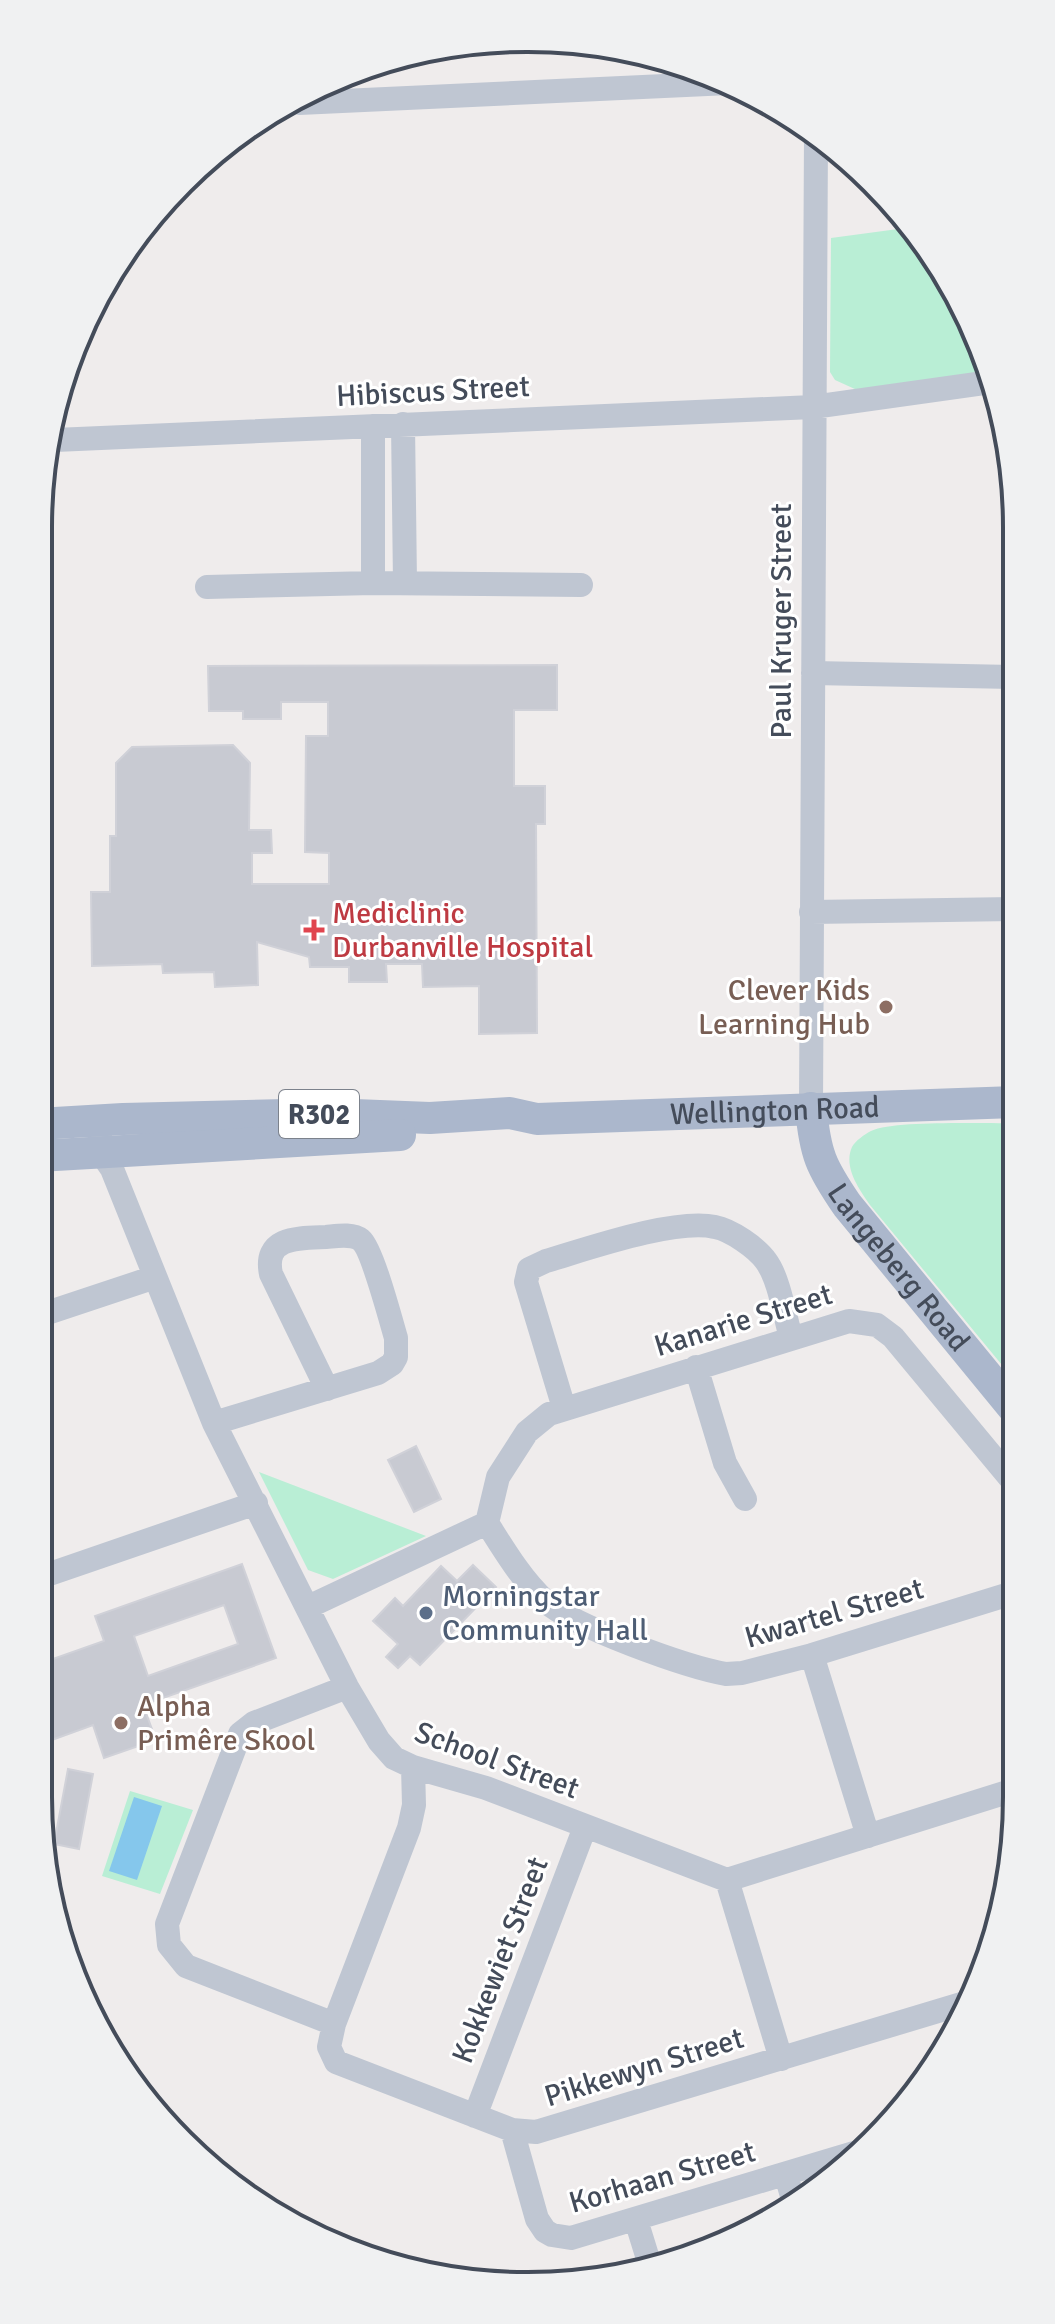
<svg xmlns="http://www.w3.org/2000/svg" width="1055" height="2324" viewBox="0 0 1055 2324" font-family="Signika,sans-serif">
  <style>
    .green { fill: #b9eed5 }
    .water { fill: #85c7ec }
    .building { fill: #c8cad2; stroke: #d0d1d8; stroke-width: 2; fill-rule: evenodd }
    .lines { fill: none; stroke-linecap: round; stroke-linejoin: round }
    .minor { stroke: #bfc6d2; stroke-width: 24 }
    .major { stroke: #abb7cc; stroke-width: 32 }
    .health-dot { fill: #e0444e; stroke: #fff; stroke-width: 3 }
    .education-dot { fill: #8d6e63; stroke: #fff; stroke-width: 3 }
    .service-dot { fill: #5c6f8a; stroke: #fff; stroke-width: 3 }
    .labels { text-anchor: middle; stroke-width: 6; stroke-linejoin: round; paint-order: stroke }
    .shield { fill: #fff; stroke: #7c828c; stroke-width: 2 }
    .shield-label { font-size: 28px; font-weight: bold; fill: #444c5a }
    .street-label { font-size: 30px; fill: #444c5a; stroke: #fff }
    .health-label { font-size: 30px; fill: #be3a42; stroke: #fff; text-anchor: start }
    .education-label { font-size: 30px; fill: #785e54; stroke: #fff; text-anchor: end }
    .service-label { font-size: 30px; fill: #4e5e75; stroke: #fff; text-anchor: start }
    .rim { fill: none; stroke: #444c5a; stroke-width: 4 }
  </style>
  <rect width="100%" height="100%" fill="#efecec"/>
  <!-- green -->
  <path class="green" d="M913 227 980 340 988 371 857 390 835 380 830 372 831 238Z
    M1015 1123 1016 1382 870 1205C859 1189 843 1167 852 1147 855 1141 865 1134 871 1131 895 1120 984 1124 1015 1123Z
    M259 1472 426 1536 333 1579 308 1570Z
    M130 1791 193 1810 160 1894 102 1876Z"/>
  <!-- water -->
  <path class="water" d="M134 1797 162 1806 137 1880 109 1871Z"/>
  <!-- building -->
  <path class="building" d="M557 665V710H514V786H545V824H536L537 1033 479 1034V986L423 987 422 964H386L387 982H349V967H310L309 957 257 942 258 985 215 987 214 972 163 973 162 964 92 966 91 892H110V836H116V763L132 747 233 745 250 763 249 830H271L272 853H252V884H329V853L305 852 306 736H328V702H281V719H243V711H209L208 666Z
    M416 1446 441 1499 414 1512 388 1460Z
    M242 1564 276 1658 143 1705 156 1740 104 1758 93 1725 38 1745V1623H40L53 1659 104 1641 95 1616ZM224 1605 238 1644 148 1676 134 1636Z
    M473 1565 496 1587 420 1665 410 1656 398 1668 386 1657 398 1644 373 1621 395 1598 403 1606 441 1566 457 1581Z
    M68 1769 93 1774 79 1849 54 1844Z"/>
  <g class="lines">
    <!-- minor -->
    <path class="minor" d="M299 103 729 83
      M403 424 405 583
      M55 440 813 407 991 382
      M373 583V426
      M207 587 373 583 581 585
      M813 673 1013 677
      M811 912 1014 909
      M811 1108 816 134
      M101 1140V1153L112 1169 214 1423 347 1687 379 1741 394 1758 413 1767 486 1788 727 1880 1017 1789
      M38 1316 155 1277
      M696 1367 725 1463 745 1499
      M564 1408 526 1282 529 1269 546 1261C587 1249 675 1218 715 1227 731 1230 757 1248 766 1261 779 1278 785 1317 791 1338
      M214 1423 378 1373 392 1364 396 1357V1338C391 1321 372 1249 361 1240 352 1233 337 1236 326 1237 300 1238 263 1236 271 1274L327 1389
      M487 1523 498 1477 527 1432 549 1414 849 1321 877 1325 893 1337 1016 1485
      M38 1578 256 1503
      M308 1607 487 1523C504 1550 522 1580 545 1601 574 1627 687 1667 726 1674L742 1673 812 1655 1016 1592
      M812 1655 868 1836
      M347 1687 254 1723 240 1734 167 1924 169 1945 186 1966 334 2024 329 2047 336 2062 512 2130 536 2132 968 2002
      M727 1880 781 2059
      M334 2024 409 1828 414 1805 413 1767
      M475 2116 585 1827
      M512 2130 537 2219 545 2231 552 2235 571 2238 854 2153
      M786 2175 794 2203
      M636 2220 649 2262"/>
    <!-- major -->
    <g class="major">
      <path id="s1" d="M811 1108C815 1154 821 1167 847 1205L1016 1411"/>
      <path id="s2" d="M38 1124 123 1119 329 1114 430 1118 510 1113 537 1119 1015 1102"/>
      <path d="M38 1156 400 1135"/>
    </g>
  </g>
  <!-- markers -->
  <path class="health-dot" d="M310 918h8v8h8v8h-8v8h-8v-8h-8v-8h8z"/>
  <g class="education-dot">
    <circle cx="886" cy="1007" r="8"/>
    <circle cx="121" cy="1723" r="8"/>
  </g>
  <circle class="service-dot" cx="426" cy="1613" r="8"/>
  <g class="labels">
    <!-- shield labels -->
    <rect class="shield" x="279" y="1090" width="80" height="48" rx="6"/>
    <g class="shield-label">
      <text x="319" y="1124">R302</text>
    </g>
    <!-- street labels -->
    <g class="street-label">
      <text transform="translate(433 391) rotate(-3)" y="10">Hibiscus Street</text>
      <text transform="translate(781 621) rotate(-90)" y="10">Paul Kruger Street</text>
      <text dy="10" stroke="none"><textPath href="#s2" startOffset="738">Wellington Road</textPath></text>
      <text dy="10" stroke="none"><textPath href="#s1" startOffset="186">Langeberg Road</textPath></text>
      <text transform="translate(743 1320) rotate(-17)" y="10">Kanarie Street</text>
      <text transform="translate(834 1613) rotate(-16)" y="10">Kwartel Street</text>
      <text transform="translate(497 1760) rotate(20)" y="10">School Street</text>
      <text transform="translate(500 1960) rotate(-69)" y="10">Kokkewiet Street</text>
      <text transform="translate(644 2067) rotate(-17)" y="10">Pikkewyn Street</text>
      <text transform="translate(662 2177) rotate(-16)" y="10">Korhaan Street</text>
    </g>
    <!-- health labels -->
    <g class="health-label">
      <text x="332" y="923">Mediclinic<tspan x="332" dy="34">Durbanville Hospital</tspan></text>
    </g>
    <!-- education labels -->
    <g class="education-label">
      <text x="870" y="1000">Clever Kids<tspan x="870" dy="34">Learning Hub</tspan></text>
      <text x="137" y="1716" text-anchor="start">Alpha<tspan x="137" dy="34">Primêre Skool</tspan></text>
    </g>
    <!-- service labels -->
    <g class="service-label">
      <text x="442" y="1606">Morningstar<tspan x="442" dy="34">Community Hall</tspan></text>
    </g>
  </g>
  <!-- crop -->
  <path d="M0 0H1055V2324H0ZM527 52H528A475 475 0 0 1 1003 527V1797A475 475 0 0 1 528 2272H527A475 475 0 0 1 52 1797V527A475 475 0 0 1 527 52Z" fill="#f0f1f2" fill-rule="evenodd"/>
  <path class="rim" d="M527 52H528A475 475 0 0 1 1003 527V1797A475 475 0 0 1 528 2272H527A475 475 0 0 1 52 1797V527A475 475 0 0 1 527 52Z"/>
</svg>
